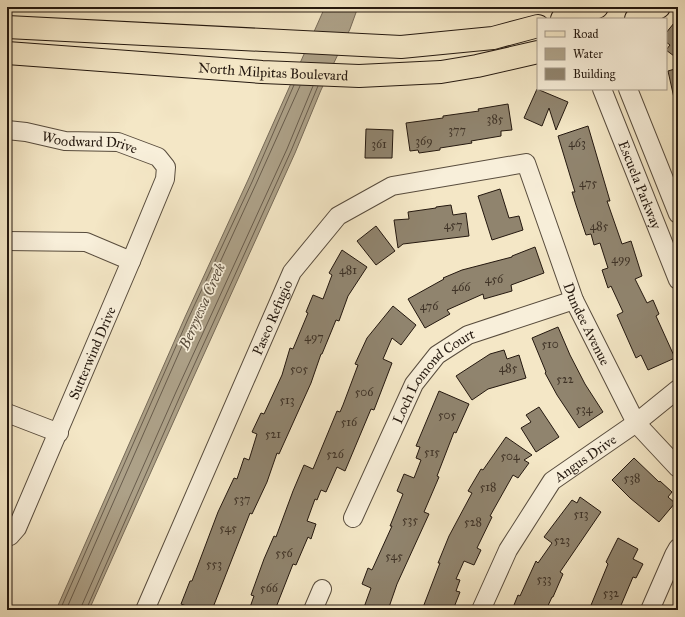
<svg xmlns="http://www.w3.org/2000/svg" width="685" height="617" viewBox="0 0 685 617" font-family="'IM FELL Great Primer',serif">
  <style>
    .water { fill: #ada188; stroke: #766a58 }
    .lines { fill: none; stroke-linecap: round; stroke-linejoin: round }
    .shore { stroke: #685c4c; stroke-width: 1 }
    .building { fill: #90846e; stroke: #24180f }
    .minor-casing { stroke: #584c3d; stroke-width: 20 }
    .major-casing { stroke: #24180f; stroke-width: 24 }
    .minor { stroke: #f8efda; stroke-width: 18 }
    .major { stroke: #f4e7c6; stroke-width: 22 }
    .labels { text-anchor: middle; stroke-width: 3.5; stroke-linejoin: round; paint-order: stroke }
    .number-label { font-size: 12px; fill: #3f3327 }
    .street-label { font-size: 14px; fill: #24180f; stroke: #f8efda }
    .water-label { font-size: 15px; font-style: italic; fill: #5b4f3f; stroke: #f8efda }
  </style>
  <rect width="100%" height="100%" fill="#f4e7c6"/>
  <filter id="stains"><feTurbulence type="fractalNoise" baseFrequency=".005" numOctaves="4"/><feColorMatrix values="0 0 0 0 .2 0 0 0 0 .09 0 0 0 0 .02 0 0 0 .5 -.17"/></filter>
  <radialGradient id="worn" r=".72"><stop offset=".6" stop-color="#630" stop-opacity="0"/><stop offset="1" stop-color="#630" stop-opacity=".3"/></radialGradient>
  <!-- water -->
  <path class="water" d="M325 7H358L350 29 321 90 295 153 185 396 89 610H56L185 317 248 180Z"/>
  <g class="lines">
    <!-- shore -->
    <path class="shore" d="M60 610 188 319 252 182 294 85
      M66 610 193 321 256 184 300 86
      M81 610 82 605 176 392 287 149 313 86
      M86 610 181 394 291 151 318 86"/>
  </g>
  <!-- building -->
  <path class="building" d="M678 18V59L666 50 670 45 666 42V33Z
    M678 68V97L674 98 668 71Z
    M537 89 568 102 556 130 549 108 542 126 524 118Z
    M508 104 512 130 501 131V136L471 141 472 143 440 148V150L419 153 418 150 410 151 406 123 443 118V116L479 111 478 109Z
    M588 126 610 201H607L622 244 631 241 642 276 635 279 647 303 653 300 659 314 656 316 675 358 648 370 641 355 636 358 617 315 623 312 611 286 608 288 602 270 608 268 600 243 594 245 591 234 586 235 576 205 572 192H575L558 136Z
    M366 129 393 130 392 158H365Z
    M500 189 509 218 519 216 523 230 492 240 478 196Z
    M451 205 453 215 466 213 469 236 403 244 398 248 394 220 409 219 408 212 436 208V207Z
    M376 226 395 251 376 265 357 241Z
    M535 247 544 273 511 285 512 291 484 299 483 294 447 310 450 314 425 328 408 299 444 279 443 278 462 270 512 257V256Z
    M342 250 367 267 348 296 339 321 336 320 322 354H321L311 383 279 454 277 453 267 482 252 514 250 513 212 610H197L181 604 190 581H192L218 512 234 478 237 479 244 458 249 460 257 434 252 432 261 413 264 414 282 375 290 348 293 349 308 313 306 312 313 295 323 299 332 275 329 273Z
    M393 306 416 325 401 345 392 338 383 359 392 363 374 410 371 409 345 471 337 467 326 492 321 490 317 500 315 499 307 521 316 524 311 539 308 537 296 565 293 564 275 610H249L254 596 251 595 264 559 274 536 276 537 293 491 304 465 313 469 337 411 340 412 343 405 358 365 355 364 367 338Z
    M558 327 570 355 585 384 603 412 579 428 557 395 545 373 546 372 532 338Z
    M504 350 507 359 519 355 526 378 488 389 472 400 456 376 490 354Z
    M439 391 469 404 456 433 454 432 437 476 439 477 424 512 429 514 397 584 388 610H363L371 588 362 584 368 568 372 570 392 526H390L403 494 397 491 404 474 414 478 421 460 416 458 420 447 416 446Z
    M539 407 559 437 536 452 521 428 531 422 526 415Z
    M506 437 532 455 524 460 529 463 518 478 513 475 490 516 492 517 477 548 481 550 474 565 464 561 456 579 460 580 456 591 460 592 453 610H422L440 563H438L449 536 472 493 468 491 481 469 483 470Z
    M634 458 659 482 660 481 672 492 668 497 675 503 659 522 630 498 612 480Z
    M580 497 601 512 560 572 563 574 553 597H552L546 610H512L518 595 520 596 536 561 538 563 552 543 544 537 572 500 577 503Z
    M618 538 638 549 633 559 643 564 636 578 633 577 619 610H589L608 564 606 562Z"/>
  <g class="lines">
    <defs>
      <g id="minor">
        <path id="s1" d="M602 89 678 280"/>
        <path d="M628 89 678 214"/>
        <path id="s2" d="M7 130 26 132 65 141 118 142 158 157 166 167 165 179 131 261 17 528 10 536H7"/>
        <path d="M7 241 86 242 131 261"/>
        <path d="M7 413 59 433"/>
        <path id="s3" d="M353 518 414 384 437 355 468 335 574 300"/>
        <path id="s4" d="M145 610 292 272 338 216 392 186 526 163 574 300 636 423 678 468"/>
        <path d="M313 610 322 589"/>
        <path id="s5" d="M481 610 508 550 552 481 636 423 678 389"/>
        <path d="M650 610 674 555 678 548"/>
      </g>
      <g id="major">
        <path d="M562 19 597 7"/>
        <path d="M636 19 659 7"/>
        <path d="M7 27 401 47 493 38 538 26"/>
        <path id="s6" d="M7 53 262 72 359 76 441 72 477 66 538 52"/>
      </g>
    </defs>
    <!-- minor casing -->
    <use href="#minor" class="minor-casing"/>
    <!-- major casing -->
    <use href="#major" class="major-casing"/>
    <!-- minor -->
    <use href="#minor" class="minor"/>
    <!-- major -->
    <use href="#major" class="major"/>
  </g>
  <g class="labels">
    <!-- number labels -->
    <g class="number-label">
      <text x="495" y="123">385</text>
      <text x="457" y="134">377</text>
      <text x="424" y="145">369</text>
      <text x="577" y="147">463</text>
      <text x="379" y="148">361</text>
      <text x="588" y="187">475</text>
      <text x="453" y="229">457</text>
      <text x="599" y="230">485</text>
      <text x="621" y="263">499</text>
      <text x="348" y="274">481</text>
      <text x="494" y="283">456</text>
      <text x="461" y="291">466</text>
      <text x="429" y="310">476</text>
      <text x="314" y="341">497</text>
      <text x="550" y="348">510</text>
      <text x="508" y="372">485</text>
      <text x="299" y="373">505</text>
      <text x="565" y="383">522</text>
      <text x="364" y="396">506</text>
      <text x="287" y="404">513</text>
      <text x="584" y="413">534</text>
      <text x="447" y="419">505</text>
      <text x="349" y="426">516</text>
      <text x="273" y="438">521</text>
      <text x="432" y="456">515</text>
      <text x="335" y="458">526</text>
      <text x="510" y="460">504</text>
      <text x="632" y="482">538</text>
      <text x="488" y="491">518</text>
      <text x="242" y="503">537</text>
      <text x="581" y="518">513</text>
      <text x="410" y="524">535</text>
      <text x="473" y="526">528</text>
      <text x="228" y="532">545</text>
      <text x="562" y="544">523</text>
      <text x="284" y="557">556</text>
      <text x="394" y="560">545</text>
      <text x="214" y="568">553</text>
      <text x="544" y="583">533</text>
      <text x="269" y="592">566</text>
      <text x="611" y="597">532</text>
    </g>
    <!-- street labels -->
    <g class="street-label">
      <text dy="5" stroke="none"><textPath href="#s6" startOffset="267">North Milpitas Boulevard</textPath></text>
      <text dy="5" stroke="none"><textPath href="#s2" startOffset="84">Woodward Drive</textPath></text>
      <text dy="5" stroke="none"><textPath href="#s1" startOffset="103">Escuela Parkway</textPath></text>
      <text dy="5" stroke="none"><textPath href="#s4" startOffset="319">Paseo Refugio</textPath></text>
      <text dy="5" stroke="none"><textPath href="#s4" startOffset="811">Dundee Avenue</textPath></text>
      <text transform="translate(92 353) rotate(-67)" y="5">Sutterwind Drive</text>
      <text dy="5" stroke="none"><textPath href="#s3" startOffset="166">Loch Lomond Court</textPath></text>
      <text dy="5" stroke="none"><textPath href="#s5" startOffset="188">Angus Drive</textPath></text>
    </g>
    <!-- water labels -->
    <g class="water-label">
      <text transform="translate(202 306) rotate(-66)" y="5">Berryessa Creek</text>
    </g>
  </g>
  <!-- margin -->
  <rect width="685" height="617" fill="none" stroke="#f4e7c6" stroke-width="24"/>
  <rect x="8" y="8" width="669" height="601" fill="none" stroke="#24180f" stroke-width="2"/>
  <rect x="12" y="12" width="661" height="593" fill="none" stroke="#24180f"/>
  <!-- legend -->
  <rect x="537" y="18" width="130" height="72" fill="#f8efda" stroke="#a39989"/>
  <rect x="545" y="31" width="20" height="6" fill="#f4e7c6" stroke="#a39989"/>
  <text x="573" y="38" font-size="12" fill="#24180f">Road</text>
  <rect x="545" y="48" width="20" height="12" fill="#ada188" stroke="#a39989"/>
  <text x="573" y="58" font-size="12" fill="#24180f">Water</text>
  <rect x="545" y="68" width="20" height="12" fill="#90846e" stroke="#a39989"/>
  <text x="573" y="78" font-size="12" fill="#24180f">Building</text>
  <rect width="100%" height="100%" filter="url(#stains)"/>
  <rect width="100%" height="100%" fill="url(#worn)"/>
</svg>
